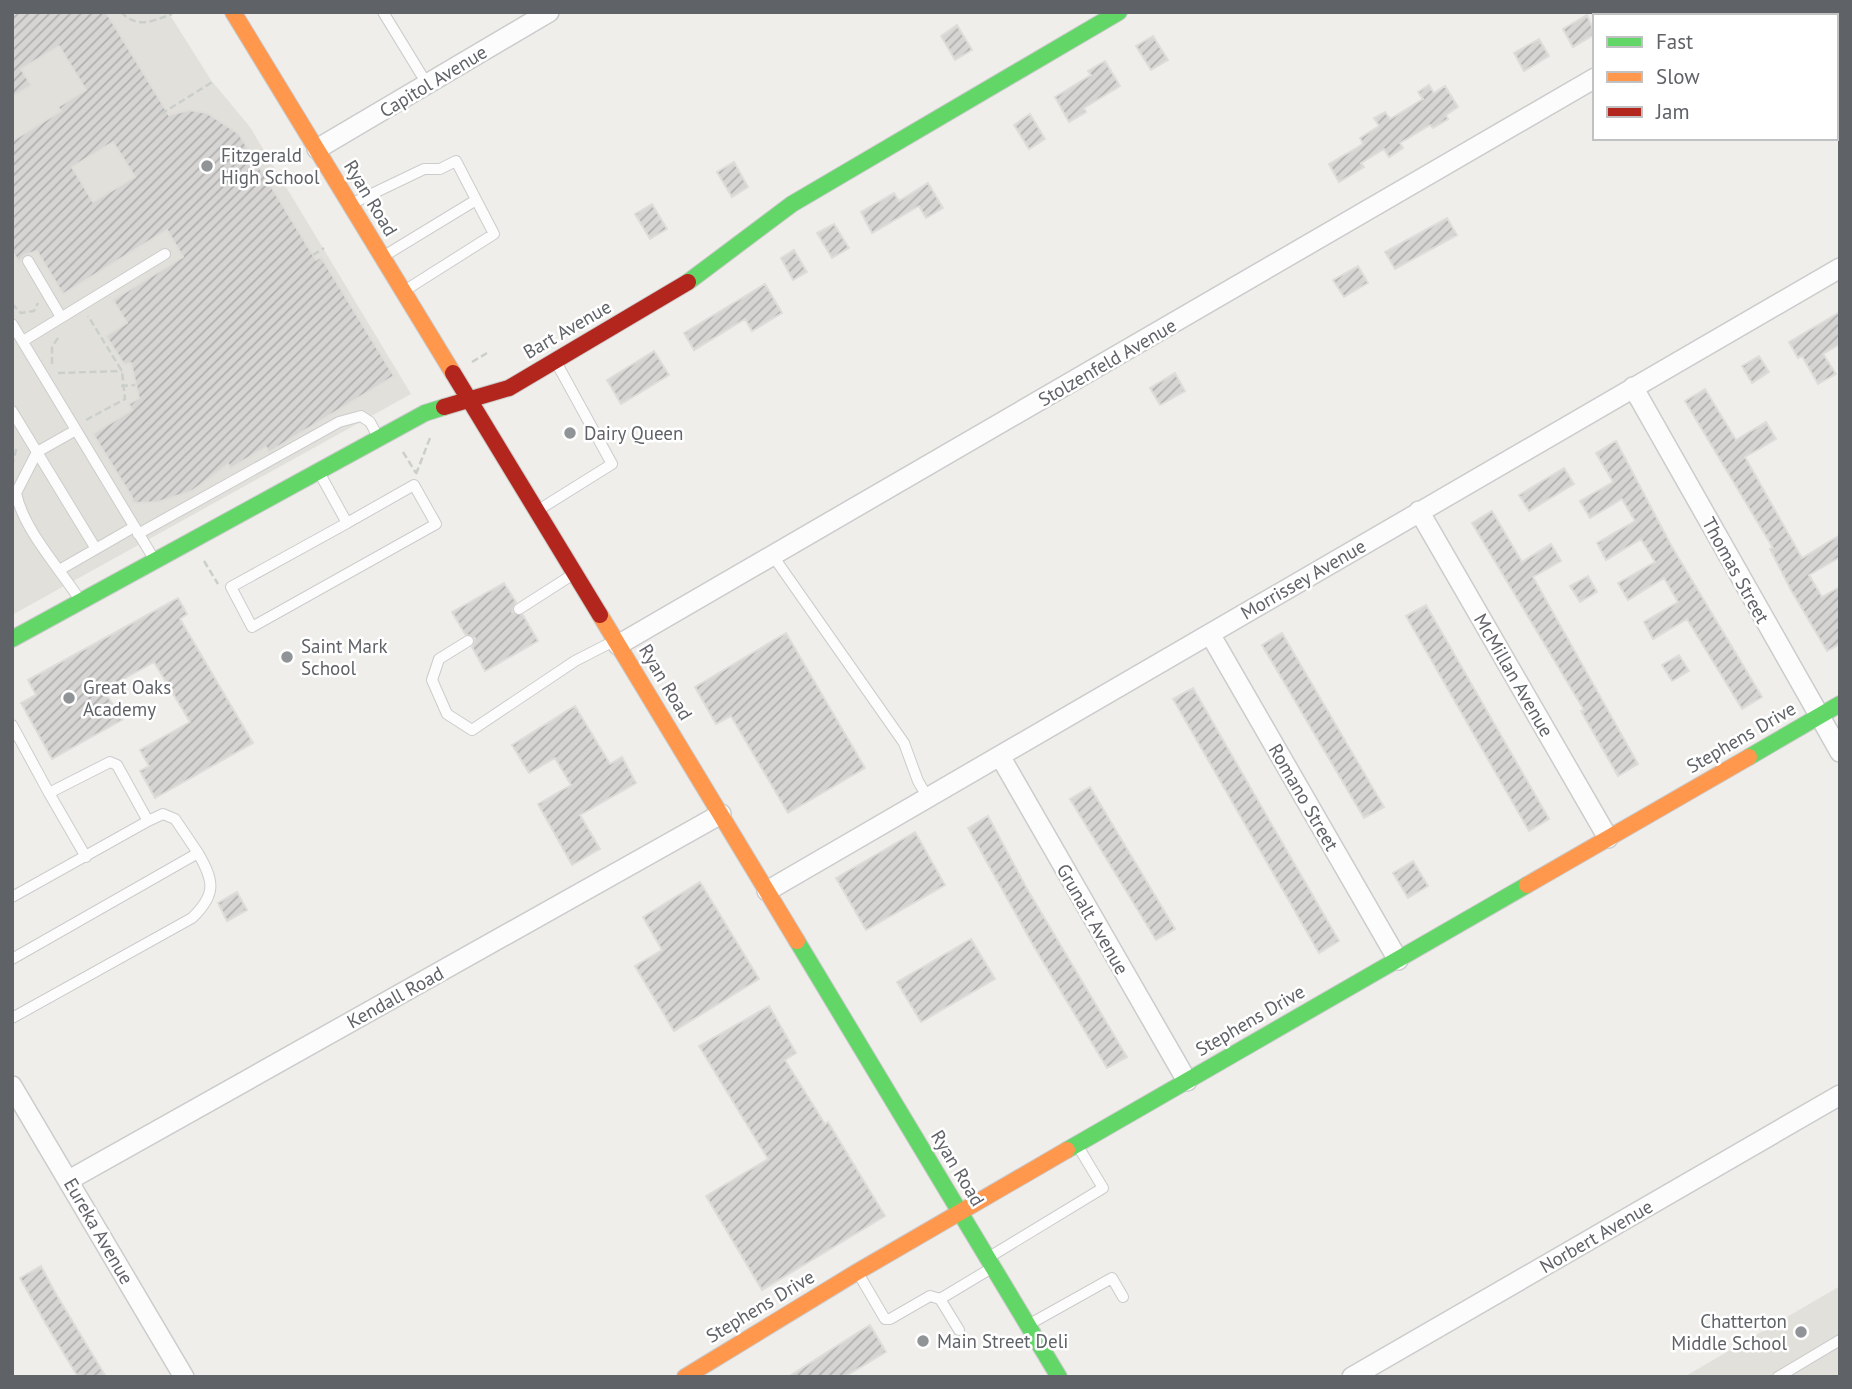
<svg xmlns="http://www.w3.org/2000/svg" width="1852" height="1389" viewBox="0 0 1852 1389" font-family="'PT Sans',sans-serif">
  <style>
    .education { fill: #e2e0da }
    .building { fill: url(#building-hatch); stroke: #deddd9; stroke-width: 2; fill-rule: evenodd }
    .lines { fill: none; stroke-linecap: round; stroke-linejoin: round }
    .lane-casing { stroke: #cbcccc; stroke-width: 12 }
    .street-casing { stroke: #cbcccc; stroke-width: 22 }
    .fast-casing { stroke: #cacacb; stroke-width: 18 }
    .slow-casing { stroke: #cacacb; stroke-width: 18 }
    .jam-casing { stroke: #cacacb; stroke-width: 18 }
    .path { stroke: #cacfcc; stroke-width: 2.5; stroke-dasharray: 7 3.5; stroke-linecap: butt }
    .lane { stroke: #fdfcfc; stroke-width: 10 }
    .street { stroke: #fdfcfc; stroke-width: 19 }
    .fast { stroke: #63d668; stroke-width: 16 }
    .slow { stroke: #ff974d; stroke-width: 16 }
    .jam { stroke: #b3261e; stroke-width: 16 }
    .poi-dot { fill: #919496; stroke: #fff; stroke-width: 2.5 }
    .labels { text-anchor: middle; stroke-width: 5; stroke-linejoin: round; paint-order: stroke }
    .street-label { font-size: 19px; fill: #5f6368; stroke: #fff }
    .poi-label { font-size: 19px; fill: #5f6368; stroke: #fff; text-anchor: start }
  </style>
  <defs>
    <pattern id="building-hatch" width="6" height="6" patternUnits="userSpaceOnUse" patternTransform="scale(1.75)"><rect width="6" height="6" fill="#d6d5d3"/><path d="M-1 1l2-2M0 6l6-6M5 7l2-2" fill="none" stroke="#b1b0af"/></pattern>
  </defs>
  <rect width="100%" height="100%" fill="#efeeea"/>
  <!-- education -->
  <path class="education" d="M12 12H168L211 80 250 127 411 394 12 615Z
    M1840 1286V1377H1684Z"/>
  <!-- building -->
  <path class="building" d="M18 12H106L169 115 189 110 207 113 239 134 316 260 321 257 394 376 269 452 266 447 231 468 228 464 192 491 158 502 133 503 132 497 93 434 132 410 129 404 139 398 131 363 124 364 106 336 127 323 113 300 183 257 167 230 63 294 37 251 24 255 19 262 12 251V141L61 111 58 107 86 90 59 46 21 69 31 85 12 97V16ZM113 142 135 177 93 202 72 167Z
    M1587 15 1595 34 1573 47 1563 29Z
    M957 25 972 50 955 60 941 36Z
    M1153 36 1168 60 1151 70 1136 46Z
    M1539 39 1549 56 1524 71 1514 53Z
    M1105 61 1120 86 1084 108 1086 112 1069 122 1055 97 1091 75 1088 71Z
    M1429 85 1434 93 1445 86 1458 107 1446 115 1448 119 1433 128 1430 125 1400 143 1403 148 1389 157 1384 149 1361 163 1364 167 1339 182 1329 164 1363 144 1360 138 1379 126 1374 118 1385 112 1390 119 1423 99 1418 92Z
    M1030 114 1045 139 1029 149 1014 125Z
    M734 162 748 187 732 197 717 172Z
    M928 183 943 208 926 218 919 206 872 233 861 212 894 193 899 201Z
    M652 204 667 229 650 239 635 214Z
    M1447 218 1457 235 1395 269 1385 252Z
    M834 224 849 248 832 258 817 233Z
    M794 250 807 272 793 280 781 258Z
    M1358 266 1368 283 1344 297 1333 280Z
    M765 284 782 313 752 331 745 319 694 350 684 333Z
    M1840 312V344L1823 354 1836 374 1818 384 1802 356 1798 358 1789 342Z
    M654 351 669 375 621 404 607 380Z
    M1759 356 1769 372 1752 383 1742 366Z
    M1175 373 1185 391 1160 405 1150 388Z
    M1705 389 1736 440 1766 422 1776 439 1745 457 1802 558 1840 535V557L1809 575 1822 597 1840 587V644L1827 651 1791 590 1770 549 1773 548 1685 401Z
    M1616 441 1672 547 1762 697 1742 709 1687 619 1653 639 1644 622 1678 602 1664 578 1628 600 1618 583 1655 562 1641 539 1606 560 1597 543 1635 521 1622 499 1590 518 1580 501 1613 482 1596 453Z
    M1564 468 1574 484 1529 511 1519 495Z
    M1492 511 1522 562 1551 544 1561 561 1533 577 1638 764 1618 776 1581 711 1584 710 1472 523Z
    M1588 576 1597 592 1580 602 1570 586Z
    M504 583 516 602 512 612 523 615 538 641 485 671 472 647 475 638 465 634 452 612Z
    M178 598 187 614 180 619 253 743 155 798 140 771 149 766 140 750 190 722 154 662 104 690 122 720 52 759 21 703 36 695 28 680Z
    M1426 605 1549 819 1529 831 1406 616Z
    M786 633 865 768 788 813 731 716 716 724 695 687Z
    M1282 633 1384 807 1364 818 1262 645Z
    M1679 655 1689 671 1672 681 1662 665Z
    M1193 688 1339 941 1319 953 1173 699Z
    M575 706 610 764 622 757 636 783 580 815 600 849 572 865 538 804 571 785 555 758 529 773 512 745Z
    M1090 787 1175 929 1156 940 1070 799Z
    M988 816 1026 887 1127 1057 1107 1068 1033 945 968 828Z
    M915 832 945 885 866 930 836 878Z
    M1413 861 1428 886 1408 898 1393 873Z
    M700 882 759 979 674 1031 635 966 662 950 643 917Z
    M237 892 247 910 227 921 218 903Z
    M971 939 995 979 921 1022 897 982Z
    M769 1006 796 1053 785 1060 825 1124 828 1122 885 1216 762 1290 706 1196 768 1159 699 1046Z
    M41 1266 56 1294 106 1377H78L46 1324 20 1278Z
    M870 1325 886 1352 844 1377H788Z"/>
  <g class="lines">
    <defs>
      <path id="lane" d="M383 12 427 84
        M351 204 424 169H440L456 161 494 234 404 291
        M384 256 476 200
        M28 261 61 317
        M12 324 154 559
        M23 341 165 254
        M12 411 96 549
        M76 430 37 452 16 493C23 529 60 569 80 600
        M320 474 347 523 231 587 252 627 436 524 414 485 347 523
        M540 509 612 464 556 362
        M138 534 339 422 361 416 370 422 377 435
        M773 556 904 743 918 781 928 798
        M61 569 134 527
        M519 609 572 575
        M468 641 439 659 432 680 447 714 472 730 575 661 612 642
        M12 725 49 793 110 762 117 765 148 821 12 897
        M49 793 86 857
        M148 821 163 814 175 819 198 853
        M12 959 198 853C214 881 217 894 192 918L12 1018
        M991 1256 1103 1188 1079 1148
        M858 1273 885 1319H890L930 1296 940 1299 959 1330
        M940 1299 990 1269
        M1028 1325 1112 1278 1123 1297
        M1778 1377 1840 1340"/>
      <path id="street" d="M1703 16 1709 12
        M317 149 549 12
        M1633 387 1840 752
        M1419 511 1608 838
        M1210 634 1398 960
        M618 645 1595 78
        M1000 756 1187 1081
        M767 891 1840 268
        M12 1086 184 1377
        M69 1180 721 814
        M1352 1377 1840 1095"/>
      <path id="fast" d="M688 282 792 204 1119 12
        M12 639 425 413 444 407
        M1749 757 1840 704
        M797 941 1059 1377
        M1067 1150 1527 885"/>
      <path id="slow" d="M233 12 453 373
        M600 615 797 941
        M1527 885 1749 757
        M685 1377 857 1272 1067 1150"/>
      <path id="jam" d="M453 373 600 615
        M444 407 509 388 688 282"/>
    </defs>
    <!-- lane casing -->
    <use href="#lane" class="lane-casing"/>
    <!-- street casing -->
    <use href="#street" class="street-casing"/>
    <!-- fast casing -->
    <use href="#fast" class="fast-casing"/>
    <!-- slow casing -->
    <use href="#slow" class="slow-casing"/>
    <!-- jam casing -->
    <use href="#jam" class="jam-casing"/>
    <!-- path -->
    <path class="path" d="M121 12C137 29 153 21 172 14
      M161 114 214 81
      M313 255 324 248
      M12 304 21 313 34 311 38 303
      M472 362 487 353
      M52 364V347L60 335
      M58 373 122 371
      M121 386 135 385
      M86 420 125 399 122 371 88 316
      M403 452 416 473
      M12 466 17 446
      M416 474 430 438
      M204 561 218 584"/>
    <!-- lane -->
    <use href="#lane" class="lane"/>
    <!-- street -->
    <use href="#street" class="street"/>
    <!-- fast -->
    <use href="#fast" class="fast"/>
    <!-- slow -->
    <use href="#slow" class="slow"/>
    <!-- jam -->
    <use href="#jam" class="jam"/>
  </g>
  <!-- markers -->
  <g class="poi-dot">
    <circle cx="207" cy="166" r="7"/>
    <circle cx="570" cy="433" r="7"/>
    <circle cx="287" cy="657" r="7"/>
    <circle cx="69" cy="698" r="7"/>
    <circle cx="1801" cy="1332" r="7"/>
    <circle cx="923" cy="1341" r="7"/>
  </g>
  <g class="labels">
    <!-- street labels -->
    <g class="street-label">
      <text transform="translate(433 81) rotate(-31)" y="7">Capitol Avenue</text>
      <text transform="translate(371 198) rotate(59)" y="7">Ryan Road</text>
      <text transform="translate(567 329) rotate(-30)" y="7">Bart Avenue</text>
      <text transform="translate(1107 362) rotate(-30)" y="7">Stolzenfeld Avenue</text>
      <text transform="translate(1736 570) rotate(61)" y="7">Thomas Street</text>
      <text transform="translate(1303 579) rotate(-30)" y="7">Morrissey Avenue</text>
      <text transform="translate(1514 675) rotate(60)" y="7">McMillan Avenue</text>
      <text transform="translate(666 682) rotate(59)" y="7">Ryan Road</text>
      <text transform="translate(1741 737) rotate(-30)" y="7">Stephens Drive</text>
      <text transform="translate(1304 797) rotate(60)" y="7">Romano Street</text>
      <text transform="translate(1093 919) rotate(60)" y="7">Grunalt Avenue</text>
      <text transform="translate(395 997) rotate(-29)" y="7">Kendall Road</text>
      <text transform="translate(1250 1020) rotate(-30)" y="7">Stephens Drive</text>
      <text transform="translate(958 1168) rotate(59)" y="7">Ryan Road</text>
      <text transform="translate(99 1231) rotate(60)" y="7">Eureka Avenue</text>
      <text transform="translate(1596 1236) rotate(-30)" y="7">Norbert Avenue</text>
      <text transform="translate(760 1306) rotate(-31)" y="7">Stephens Drive</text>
    </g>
    <!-- poi labels -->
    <g class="poi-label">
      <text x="221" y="162">Fitzgerald<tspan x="221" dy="22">High School</tspan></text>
      <text x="584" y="440">Dairy Queen</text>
      <text x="301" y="653">Saint Mark<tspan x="301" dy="22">School</tspan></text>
      <text x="83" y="694">Great Oaks<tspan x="83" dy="22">Academy</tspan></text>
      <text x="1787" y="1328" text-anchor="end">Chatterton<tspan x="1787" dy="22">Middle School</tspan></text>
      <text x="937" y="1348">Main Street Deli</text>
    </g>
  </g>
  <!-- border -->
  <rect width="1852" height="1389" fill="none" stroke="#5f6368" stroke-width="28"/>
  <!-- legend -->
  <rect x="1593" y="14" width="245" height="126" fill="#ffffff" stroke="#bfc1c3" stroke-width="2"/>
  <rect x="1607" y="37" width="35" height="10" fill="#63d668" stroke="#bfc1c3" stroke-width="2"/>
  <text x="1656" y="49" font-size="21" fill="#5f6368">Fast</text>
  <rect x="1607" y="72" width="35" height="10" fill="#ff974d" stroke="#bfc1c3" stroke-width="2"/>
  <text x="1656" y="84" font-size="21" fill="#5f6368">Slow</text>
  <rect x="1607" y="107" width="35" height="10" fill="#b3261e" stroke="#bfc1c3" stroke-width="2"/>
  <text x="1656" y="119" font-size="21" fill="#5f6368">Jam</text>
</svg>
